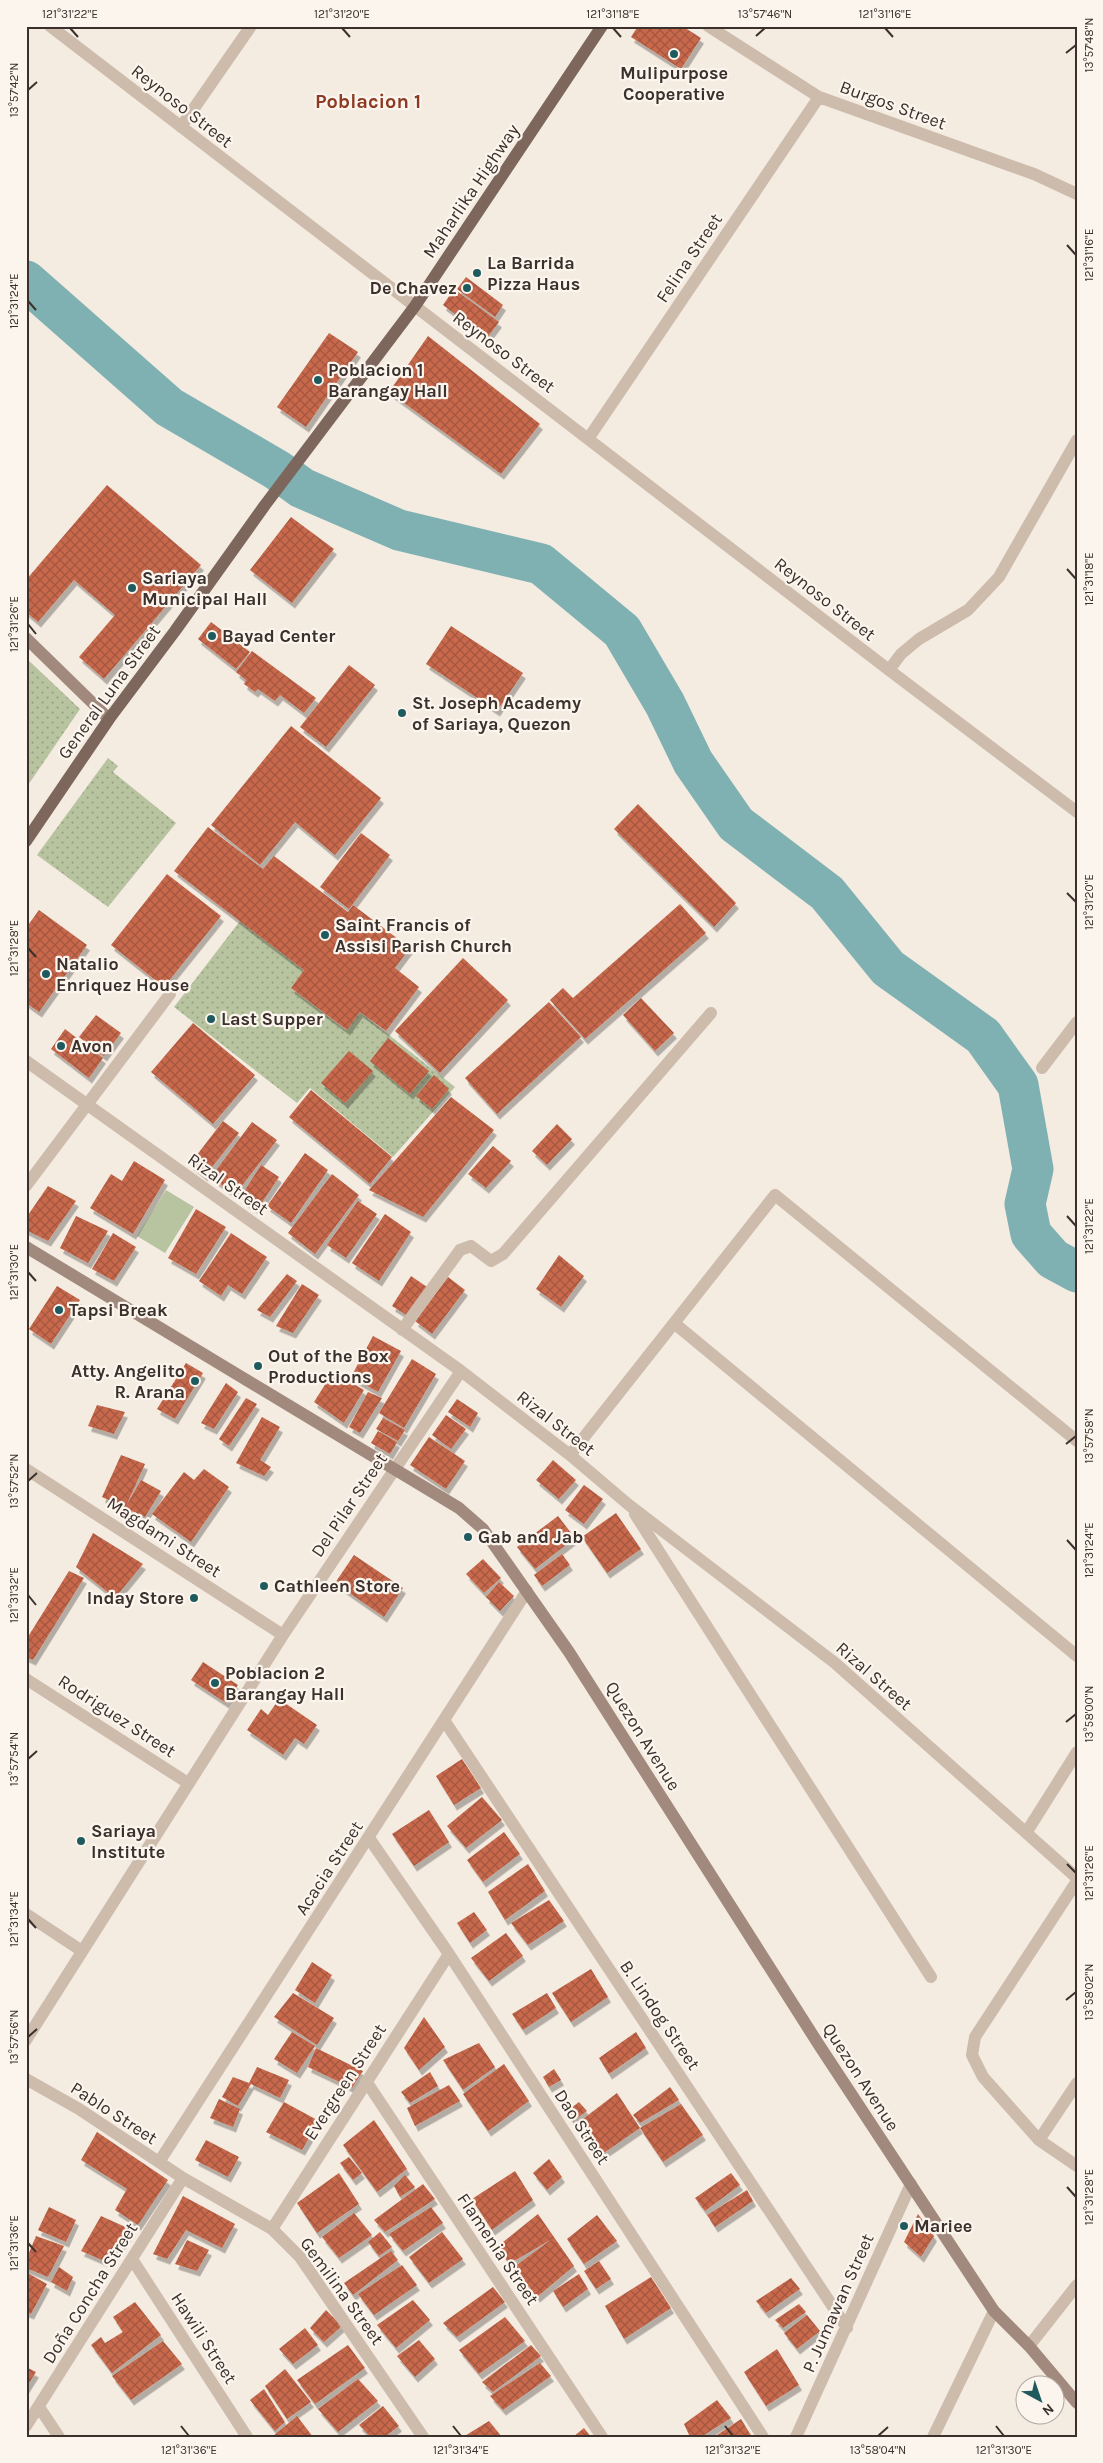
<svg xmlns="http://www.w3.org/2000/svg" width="1103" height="2463" viewBox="0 0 1103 2463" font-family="Karla,sans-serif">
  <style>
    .green { fill: #b8c4a0 }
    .park { fill: url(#park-dots) }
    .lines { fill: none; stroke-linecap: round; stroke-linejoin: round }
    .river { stroke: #7fb0b2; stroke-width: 41 }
    .building { fill: url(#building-cross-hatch); filter: url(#shadow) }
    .street { stroke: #cdbbac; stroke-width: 12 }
    .secondary { stroke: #a18a7d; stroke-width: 12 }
    .primary { stroke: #7d675c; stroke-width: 12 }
    .ticks { fill: none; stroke: #3b302b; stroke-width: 2 }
    .poi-dot { fill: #1f5a5e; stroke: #fbf5ee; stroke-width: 2 }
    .labels { text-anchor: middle; stroke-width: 4.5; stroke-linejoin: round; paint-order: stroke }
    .poi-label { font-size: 18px; font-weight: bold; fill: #3b302b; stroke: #fbf5ee; text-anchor: start }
    .street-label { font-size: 18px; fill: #3b302b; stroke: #fbf5ee }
    .quarter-label { font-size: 20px; font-weight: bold; fill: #8c3b22; stroke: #fbf5ee }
    .neatline { fill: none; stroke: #3b302b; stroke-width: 2 }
    .ticks-label { font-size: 12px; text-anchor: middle; fill: #3b302b }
  </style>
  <defs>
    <pattern id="park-dots" width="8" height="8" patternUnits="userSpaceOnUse" patternTransform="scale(1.25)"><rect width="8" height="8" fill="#b8c4a0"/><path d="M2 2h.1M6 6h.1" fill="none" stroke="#97a083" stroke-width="1.8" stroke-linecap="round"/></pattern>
    <pattern id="building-cross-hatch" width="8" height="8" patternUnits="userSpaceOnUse" patternTransform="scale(1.25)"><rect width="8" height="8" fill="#c8694b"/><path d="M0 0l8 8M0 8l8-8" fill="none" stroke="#a4573f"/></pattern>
    <filter id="shadow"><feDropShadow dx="3" dy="5.5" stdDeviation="0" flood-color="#0004"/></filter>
  </defs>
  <rect width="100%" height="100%" fill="#f4ebe1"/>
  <!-- green -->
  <path class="green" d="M166 1190 194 1207 165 1253 137 1236Z"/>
  <!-- park -->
  <path class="park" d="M26 658 80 709 26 788Z
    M108 758 118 766 113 772 176 823 108 907 37 855Z
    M240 921 304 970 291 988 346 1030 360 1012 455 1087 393 1157 310 1088 297 1103 174 1007Z"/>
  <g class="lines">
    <!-- river -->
    <path class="river" d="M26 281 169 407 277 470 302 488 399 530 541 564 622 631 665 704 693 762 736 824 827 893 888 968 983 1036 1018 1085 1033 1169 1025 1204 1031 1234 1053 1259 1077 1272"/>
  </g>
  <!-- building -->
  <path class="building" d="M638 26H682L701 38 681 69 631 37Z
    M466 277 503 305 495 317 457 289Z
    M454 289 499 322 487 338 443 305Z
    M329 333 358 352 306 427 277 407Z
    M428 336 540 424 501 474 389 392Z
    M107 485 201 565 104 679 79 657 115 615 74 580 38 622 26 612V580Z
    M291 517 334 549 292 603 250 570Z
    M211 622 250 652 236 669 198 639Z
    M451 626 523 673 497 711 426 664Z
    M252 651 316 698 304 713 280 695 275 701 258 689 255 692 244 684 246 680 236 672Z
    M349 665 375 685 326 747 300 727Z
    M291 726 381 798 335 855 295 822 260 865 211 825Z
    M638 804 736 903 714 927 614 829Z
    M208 827 263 869 274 856 348 912 353 905 410 948 395 968 419 987 386 1031 360 1012 347 1030 291 988 304 970 174 871Z
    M361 833 390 855 349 909 320 887Z
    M167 874 221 916 164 987 111 945Z
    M680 904 706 933 585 1039 550 1000 563 988 573 998Z
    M39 910 87 945 39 1012 26 1003V928Z
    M463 958 508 1000 440 1073 395 1031Z
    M641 998 674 1033 655 1051 623 1015Z
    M549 1002 581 1037 497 1114 465 1078Z
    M96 1015 121 1033 104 1056 79 1037Z
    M193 1023 255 1075 213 1124 151 1072Z
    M65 1029 103 1058 89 1078 51 1049Z
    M388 1038 429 1071 410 1094 370 1061Z
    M349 1051 373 1071 345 1103 321 1083Z
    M434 1075 449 1089 432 1109 416 1096Z
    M311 1090 392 1157 370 1184 289 1117Z
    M451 1097 494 1130 423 1217 369 1190Z
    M223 1121 239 1133 205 1176 190 1164Z
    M252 1122 277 1140 235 1195 211 1177Z
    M557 1124 572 1139 547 1165 532 1151Z
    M493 1146 511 1161 486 1188 468 1174Z
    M305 1153 328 1170 291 1223 267 1206Z
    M134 1161 165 1180 133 1234 90 1208 111 1174 122 1181Z
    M261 1165 279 1177 257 1210 240 1198Z
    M332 1174 359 1195 315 1254 288 1233Z
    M48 1186 76 1201 48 1241 26 1230V1218Z
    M358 1201 377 1214 346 1258 327 1245Z
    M196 1209 226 1227 196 1274 168 1258Z
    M385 1214 411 1232 379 1281 352 1263Z
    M76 1216 108 1231 88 1263 60 1248Z
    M113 1233 136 1247 114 1281 92 1269Z
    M231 1233 267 1257 242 1294 228 1285 221 1296 199 1281Z
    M559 1255 584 1276 561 1307 536 1289Z
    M287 1274 297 1281 270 1317 257 1310Z
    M411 1276 427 1287 408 1316 392 1306Z
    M448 1277 465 1290 432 1334 415 1321Z
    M302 1284 319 1295 293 1333 276 1326Z
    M57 1286 80 1300 51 1344 29 1329Z
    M373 1336 401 1351 378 1392 351 1377Z
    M412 1359 436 1374 404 1428 379 1413Z
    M186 1363 203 1373 175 1419 157 1409Z
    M333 1372 364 1390 344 1423 314 1402Z
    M226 1383 238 1392 214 1429 201 1423Z
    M368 1392 382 1398 360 1433 349 1427Z
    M246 1398 257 1404 229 1446 219 1439Z
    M457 1399 478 1413 470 1427 448 1412Z
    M97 1405 125 1412 114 1434 88 1426Z
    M446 1415 466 1429 451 1449 432 1435Z
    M262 1417 280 1427 260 1460 271 1467 264 1476 236 1463Z
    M383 1418 405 1430 398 1441 376 1429Z
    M378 1431 397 1442 390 1454 371 1443Z
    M429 1437 465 1461 446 1489 410 1465Z
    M121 1455 145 1464 126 1506 141 1480 161 1491 145 1517 102 1497Z
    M553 1460 576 1480 559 1499 536 1480Z
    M204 1469 229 1487 191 1542 152 1514 184 1472 194 1480Z
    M584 1485 603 1499 584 1524 565 1510Z
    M616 1513 641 1549 607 1573 582 1537Z
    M558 1516 575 1538 535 1569 517 1547Z
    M93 1533 143 1564 115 1598 76 1567Z
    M562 1554 570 1565 542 1586 534 1575Z
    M354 1555 403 1588 384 1617 335 1583Z
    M483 1559 501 1578 484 1593 466 1574Z
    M69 1571 84 1578 33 1660 26 1657V1640Z
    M499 1582 514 1596 500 1611 486 1597Z
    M203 1662 238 1685 226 1703 191 1680Z
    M279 1699 317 1725 304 1744 295 1738 283 1755 247 1730 261 1709 268 1715Z
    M462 1759 481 1788 454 1805 436 1776Z
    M482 1797 502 1820 466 1848 447 1826Z
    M429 1810 449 1842 414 1866 392 1834Z
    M504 1832 520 1854 483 1882 467 1860Z
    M528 1864 545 1891 505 1920 488 1892Z
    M549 1900 564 1921 528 1945 511 1923Z
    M474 1912 487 1930 470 1943 457 1923Z
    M506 1933 523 1956 489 1981 471 1958Z
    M312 1962 332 1975 315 2003 295 1990Z
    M591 1969 608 1997 571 2022 552 1993Z
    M293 1993 334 2018 317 2045 274 2017Z
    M547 1993 556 2008 523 2030 512 2014Z
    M424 2017 445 2047 419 2070 404 2048Z
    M292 2032 315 2046 297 2073 274 2059Z
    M636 2032 646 2048 609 2074 599 2058Z
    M479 2043 495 2067 463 2090 443 2060Z
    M316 2048 363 2071 352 2088 308 2067Z
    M504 2064 529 2101 488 2131 463 2094Z
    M257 2067 289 2080 280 2098 251 2084 238 2106 222 2097 233 2077 249 2083Z
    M554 2069 561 2080 549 2087 543 2077Z
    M430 2072 438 2086 410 2103 401 2092Z
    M449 2085 460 2101 415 2126 407 2108Z
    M670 2087 679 2100 640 2123 633 2115Z
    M617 2093 640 2128 598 2157 575 2125Z
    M219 2099 240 2109 233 2127 210 2118Z
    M284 2102 319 2121 302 2150 266 2132Z
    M579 2102 587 2111 573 2121 566 2112Z
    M681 2104 703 2135 663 2162 640 2128Z
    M374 2120 407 2169 377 2192 343 2145Z
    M97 2132 168 2180 138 2225 115 2210 127 2189 81 2160Z
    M206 2140 239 2157 228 2177 195 2160Z
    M349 2157 362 2173 353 2180 340 2163Z
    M549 2159 562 2177 547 2190 533 2173Z
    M515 2171 533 2200 492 2230 472 2199Z
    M339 2173 359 2204 317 2233 297 2203Z
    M731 2173 740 2185 705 2211 695 2198Z
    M405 2175 415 2187 400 2197 394 2186Z
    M423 2184 435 2199 385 2232 374 2220Z
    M747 2190 753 2201 715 2227 707 2215Z
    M183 2196 235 2224 222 2248 186 2230 167 2259 153 2254Z
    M49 2207 76 2220 66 2242 38 2230Z
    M431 2207 443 2223 403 2251 389 2234Z
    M354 2213 372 2235 339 2258 322 2237Z
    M538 2214 574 2266 537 2297 514 2267 552 2239 509 2264 498 2246Z
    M918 2214 934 2236 921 2257 904 2242Z
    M597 2215 617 2241 584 2264 567 2239Z
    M101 2216 132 2230 109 2263 81 2251Z
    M380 2232 392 2247 379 2256 368 2242Z
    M442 2232 463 2259 429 2283 409 2257Z
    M36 2236 64 2246 48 2277 26 2268V2260Z
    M187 2240 209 2250 197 2271 175 2264Z
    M391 2251 398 2260 353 2295 344 2283Z
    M599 2261 611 2279 596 2289 584 2271Z
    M402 2265 417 2285 374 2315 358 2294Z
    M59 2267 73 2277 67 2291 51 2282Z
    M26 2272 47 2284 31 2314 26 2312Z
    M579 2274 588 2289 563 2307 553 2291Z
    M651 2277 671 2308 624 2339 605 2306Z
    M791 2278 800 2289 766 2313 756 2301Z
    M493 2287 505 2302 457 2337 443 2323Z
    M413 2300 430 2320 396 2348 377 2325Z
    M135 2302 161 2335 112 2373 91 2345 101 2337 105 2343 123 2332 113 2317Z
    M799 2304 806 2312 783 2328 775 2320Z
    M326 2310 342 2326 324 2342 310 2328Z
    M807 2315 820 2331 797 2349 784 2333Z
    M505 2317 525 2341 479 2374 459 2350Z
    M305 2328 318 2345 293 2364 279 2349Z
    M419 2340 435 2359 415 2377 397 2356Z
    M163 2341 182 2364 131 2400 112 2376Z
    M348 2345 365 2368 315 2404 297 2380Z
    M531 2345 541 2356 493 2392 482 2382Z
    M777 2349 799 2385 766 2406 744 2372Z
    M540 2363 551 2376 503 2410 490 2396Z
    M26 2367 36 2372 26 2388Z
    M285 2369 311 2402 287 2419 265 2386Z
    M358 2379 378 2401 338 2432 318 2409Z
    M264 2389 285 2422 275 2431 250 2400Z
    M717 2400 731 2418 701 2437H690L684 2424Z
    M383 2406 399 2426 385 2437H371L359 2425Z
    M297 2416 313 2437H272Z
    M741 2419 752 2437H714Z
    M489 2421 502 2437H463Z
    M584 2428 591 2437H573Z"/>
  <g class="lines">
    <!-- street -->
    <path class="street" d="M50 26 889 670 1077 812
      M708 26 819 97 1034 174 1077 194
      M181 127 251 26
      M588 439 819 97
      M889 670 901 654 919 639 968 610 999 577 1077 440
      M26 1061 461 1371 570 1455 629 1505 835 1663 1077 1878
      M1042 1068 1077 1022
      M26 1186 170 994
      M674 1323 1077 1656
      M402 1330 460 1250 471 1246 491 1261 503 1254 711 1013
      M570 1455 775 1195 1077 1441
      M26 1469 283 1635
      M635 1514 931 1977
      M26 1679 188 1783
      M444 1720 847 2328
      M1026 1833 1077 1752
      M369 1838 449 1954 763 2437
      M1077 1881 975 2037 972 2055 983 2077 1039 2140 1077 2166
      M26 1914 82 1951
      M26 2040 283 1635 461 1371
      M26 2079 79 2109 183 2178 272 2229 300 2257 423 2437
      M366 2081 602 2437
      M1039 2140 1077 2083
      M159 2162 527 1591
      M272 2229 449 1954
      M132 2259 247 2437
      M1029 2346 1077 2285
      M39 2407 59 2437
      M26 2426 183 2178
      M796 2437 911 2184
      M933 2437 994 2311"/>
    <!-- secondary -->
    <path class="secondary" d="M26 638 109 719
      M26 1247 459 1508 483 1529 569 1652 819 2045 994 2311 1029 2346 1077 2403"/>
    <!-- primary -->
    <path class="primary" d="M26 841 109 719 175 631 265 505 415 306 602 26"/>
  </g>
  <!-- ticks -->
  <path class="ticks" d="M70 28 78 37M342 28 350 37M613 28 621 37M885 28 893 37M756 36 765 28M1066 53 1076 45M28 90 37 82M1067 245 1076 255M28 301 36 310M1067 569 1076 579M28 624 36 634M1067 893 1076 902M28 948 36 957M1067 1216 1076 1226M28 1272 36 1281M1066 1444 1076 1436M28 1481 37 1473M1067 1540 1076 1550M28 1595 36 1605M1066 1722 1076 1714M28 1759 37 1751M1067 1864 1076 1873M28 1919 36 1928M1066 2000 1076 1992M28 2037 37 2029M1067 2187 1076 2197M28 2243 36 2252M181 2426 189 2436M453 2426 461 2436M725 2426 733 2436M996 2426 1004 2436M878 2436 888 2427"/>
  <!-- markers -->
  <g class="poi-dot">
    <circle cx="674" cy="54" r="5"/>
    <circle cx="477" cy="273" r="5"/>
    <circle cx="467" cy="288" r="5"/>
    <circle cx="318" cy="380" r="5"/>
    <circle cx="132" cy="588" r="5"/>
    <circle cx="212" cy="636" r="5"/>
    <circle cx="402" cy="713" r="5"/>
    <circle cx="325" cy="935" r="5"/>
    <circle cx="46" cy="974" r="5"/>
    <circle cx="211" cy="1019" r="5"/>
    <circle cx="61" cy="1046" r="5"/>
    <circle cx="59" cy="1310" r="5"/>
    <circle cx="258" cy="1366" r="5"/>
    <circle cx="195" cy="1381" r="5"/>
    <circle cx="468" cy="1537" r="5"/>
    <circle cx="264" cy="1586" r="5"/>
    <circle cx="194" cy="1598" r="5"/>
    <circle cx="215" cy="1683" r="5"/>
    <circle cx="81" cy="1841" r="5"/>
    <circle cx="904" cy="2226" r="5"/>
  </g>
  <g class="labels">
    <!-- poi labels -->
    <g class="poi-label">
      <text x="674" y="79" text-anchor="middle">Mulipurpose<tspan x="674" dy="21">Cooperative</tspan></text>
      <text x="487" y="269">La Barrida<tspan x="487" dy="21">Pizza Haus</tspan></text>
      <text x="457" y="294" text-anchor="end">De Chavez</text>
      <text x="328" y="376">Poblacion 1<tspan x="328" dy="21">Barangay Hall</tspan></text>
      <text x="142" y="584">Sariaya<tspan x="142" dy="21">Municipal Hall</tspan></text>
      <text x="222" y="642">Bayad Center</text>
      <text x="412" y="709">St. Joseph Academy<tspan x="412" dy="21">of Sariaya, Quezon</tspan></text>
      <text x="335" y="931">Saint Francis of<tspan x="335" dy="21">Assisi Parish Church</tspan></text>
      <text x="56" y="970">Natalio<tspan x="56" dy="21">Enriquez House</tspan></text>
      <text x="221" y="1025">Last Supper</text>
      <text x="71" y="1052">Avon</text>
      <text x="69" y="1316">Tapsi Break</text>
      <text x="268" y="1362">Out of the Box<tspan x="268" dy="21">Productions</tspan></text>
      <text x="185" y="1377" text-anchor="end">Atty. Angelito<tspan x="185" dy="21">R. Arana</tspan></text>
      <text x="478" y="1543">Gab and Jab</text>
      <text x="274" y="1592">Cathleen Store</text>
      <text x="184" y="1604" text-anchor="end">Inday Store</text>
      <text x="225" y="1679">Poblacion 2<tspan x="225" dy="21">Barangay Hall</tspan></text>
      <text x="91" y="1837">Sariaya<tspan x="91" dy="21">Institute</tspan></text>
      <text x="914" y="2232">Mariee</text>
    </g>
    <!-- street labels -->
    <g class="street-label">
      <text transform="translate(893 105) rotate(20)" y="6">Burgos Street</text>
      <text transform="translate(182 106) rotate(38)" y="6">Reynoso Street</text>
      <text transform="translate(471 191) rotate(-56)" y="6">Maharlika Highway</text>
      <text transform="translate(689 258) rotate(-56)" y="6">Felina Street</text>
      <text transform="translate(504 352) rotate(37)" y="6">Reynoso Street</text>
      <text transform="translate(825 599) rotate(38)" y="6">Reynoso Street</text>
      <text transform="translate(109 692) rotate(-54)" y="6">General Luna Street</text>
      <text transform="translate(228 1184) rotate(35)" y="6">Rizal Street</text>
      <text transform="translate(556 1423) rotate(38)" y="6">Rizal Street</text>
      <text transform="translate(349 1505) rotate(-56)" y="6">Del Pilar Street</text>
      <text transform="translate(164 1537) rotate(33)" y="6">Magdami Street</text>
      <text transform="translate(874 1676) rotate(41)" y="6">Rizal Street</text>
      <text transform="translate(117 1716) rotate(33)" y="6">Rodriguez Street</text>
      <text transform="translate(643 1736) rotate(58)" y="6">Quezon Avenue</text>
      <text transform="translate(329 1868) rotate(-57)" y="6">Acacia Street</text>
      <text transform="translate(660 2015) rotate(56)" y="6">B. Lindog Street</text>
      <text transform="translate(861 2077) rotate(57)" y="6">Quezon Avenue</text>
      <text transform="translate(345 2082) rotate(-57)" y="6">Evergreen Street</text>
      <text transform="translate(114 2113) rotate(33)" y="6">Pablo Street</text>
      <text transform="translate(582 2127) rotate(57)" y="6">Dao Street</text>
      <text transform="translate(498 2249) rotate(56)" y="6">Flamenia Street</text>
      <text transform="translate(342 2291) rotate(54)" y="6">Gemilina Street</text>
      <text transform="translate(90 2293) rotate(-58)" y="6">Doña Concha Street</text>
      <text transform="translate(838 2303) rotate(-66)" y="6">P. Jumawan Street</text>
      <text transform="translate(204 2338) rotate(57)" y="6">Hawili Street</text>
    </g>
    <!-- quarter labels -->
    <g class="quarter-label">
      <text x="368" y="108">Poblacion 1</text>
    </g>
  </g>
  <!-- border -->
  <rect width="1103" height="2463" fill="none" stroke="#fbf5ee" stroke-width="55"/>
  <!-- north arrow -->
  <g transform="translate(1040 2400) rotate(140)"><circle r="24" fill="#fbf5ee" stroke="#aea6a0"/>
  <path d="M0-4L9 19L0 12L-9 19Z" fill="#1f5a5e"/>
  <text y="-8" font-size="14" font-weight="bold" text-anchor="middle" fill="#3b302b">N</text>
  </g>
  <rect x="28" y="28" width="1048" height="2408" class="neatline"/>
  <g class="ticks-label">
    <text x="70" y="18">121°31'22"E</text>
    <text x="342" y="18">121°31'20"E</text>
    <text x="613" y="18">121°31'18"E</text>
    <text x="765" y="18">13°57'46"N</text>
    <text x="885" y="18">121°31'16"E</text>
    <text transform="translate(1089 45) rotate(-90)" y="4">13°57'48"N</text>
    <text transform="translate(14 90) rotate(-90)" y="4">13°57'42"N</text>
    <text transform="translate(1089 255) rotate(-90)" y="4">121°31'16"E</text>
    <text transform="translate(14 301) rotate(-90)" y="4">121°31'24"E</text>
    <text transform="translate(1089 579) rotate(-90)" y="4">121°31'18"E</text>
    <text transform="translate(14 624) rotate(-90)" y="4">121°31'26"E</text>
    <text transform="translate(1089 902) rotate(-90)" y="4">121°31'20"E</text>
    <text transform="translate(14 948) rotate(-90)" y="4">121°31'28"E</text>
    <text transform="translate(1089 1226) rotate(-90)" y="4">121°31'22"E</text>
    <text transform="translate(14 1272) rotate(-90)" y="4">121°31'30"E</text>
    <text transform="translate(1089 1436) rotate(-90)" y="4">13°57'58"N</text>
    <text transform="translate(14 1481) rotate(-90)" y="4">13°57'52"N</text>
    <text transform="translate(1089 1550) rotate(-90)" y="4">121°31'24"E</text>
    <text transform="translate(14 1595) rotate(-90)" y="4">121°31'32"E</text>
    <text transform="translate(1089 1714) rotate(-90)" y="4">13°58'00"N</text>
    <text transform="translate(14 1759) rotate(-90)" y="4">13°57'54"N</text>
    <text transform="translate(1089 1873) rotate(-90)" y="4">121°31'26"E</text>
    <text transform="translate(14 1919) rotate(-90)" y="4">121°31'34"E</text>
    <text transform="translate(1089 1992) rotate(-90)" y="4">13°58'02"N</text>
    <text transform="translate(14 2037) rotate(-90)" y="4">13°57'56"N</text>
    <text transform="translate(1089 2197) rotate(-90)" y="4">121°31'28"E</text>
    <text transform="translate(14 2243) rotate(-90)" y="4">121°31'36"E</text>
    <text x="189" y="2454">121°31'36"E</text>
    <text x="461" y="2454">121°31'34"E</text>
    <text x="733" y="2454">121°31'32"E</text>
    <text x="878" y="2454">13°58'04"N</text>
    <text x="1004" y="2454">121°31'30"E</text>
  </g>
</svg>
